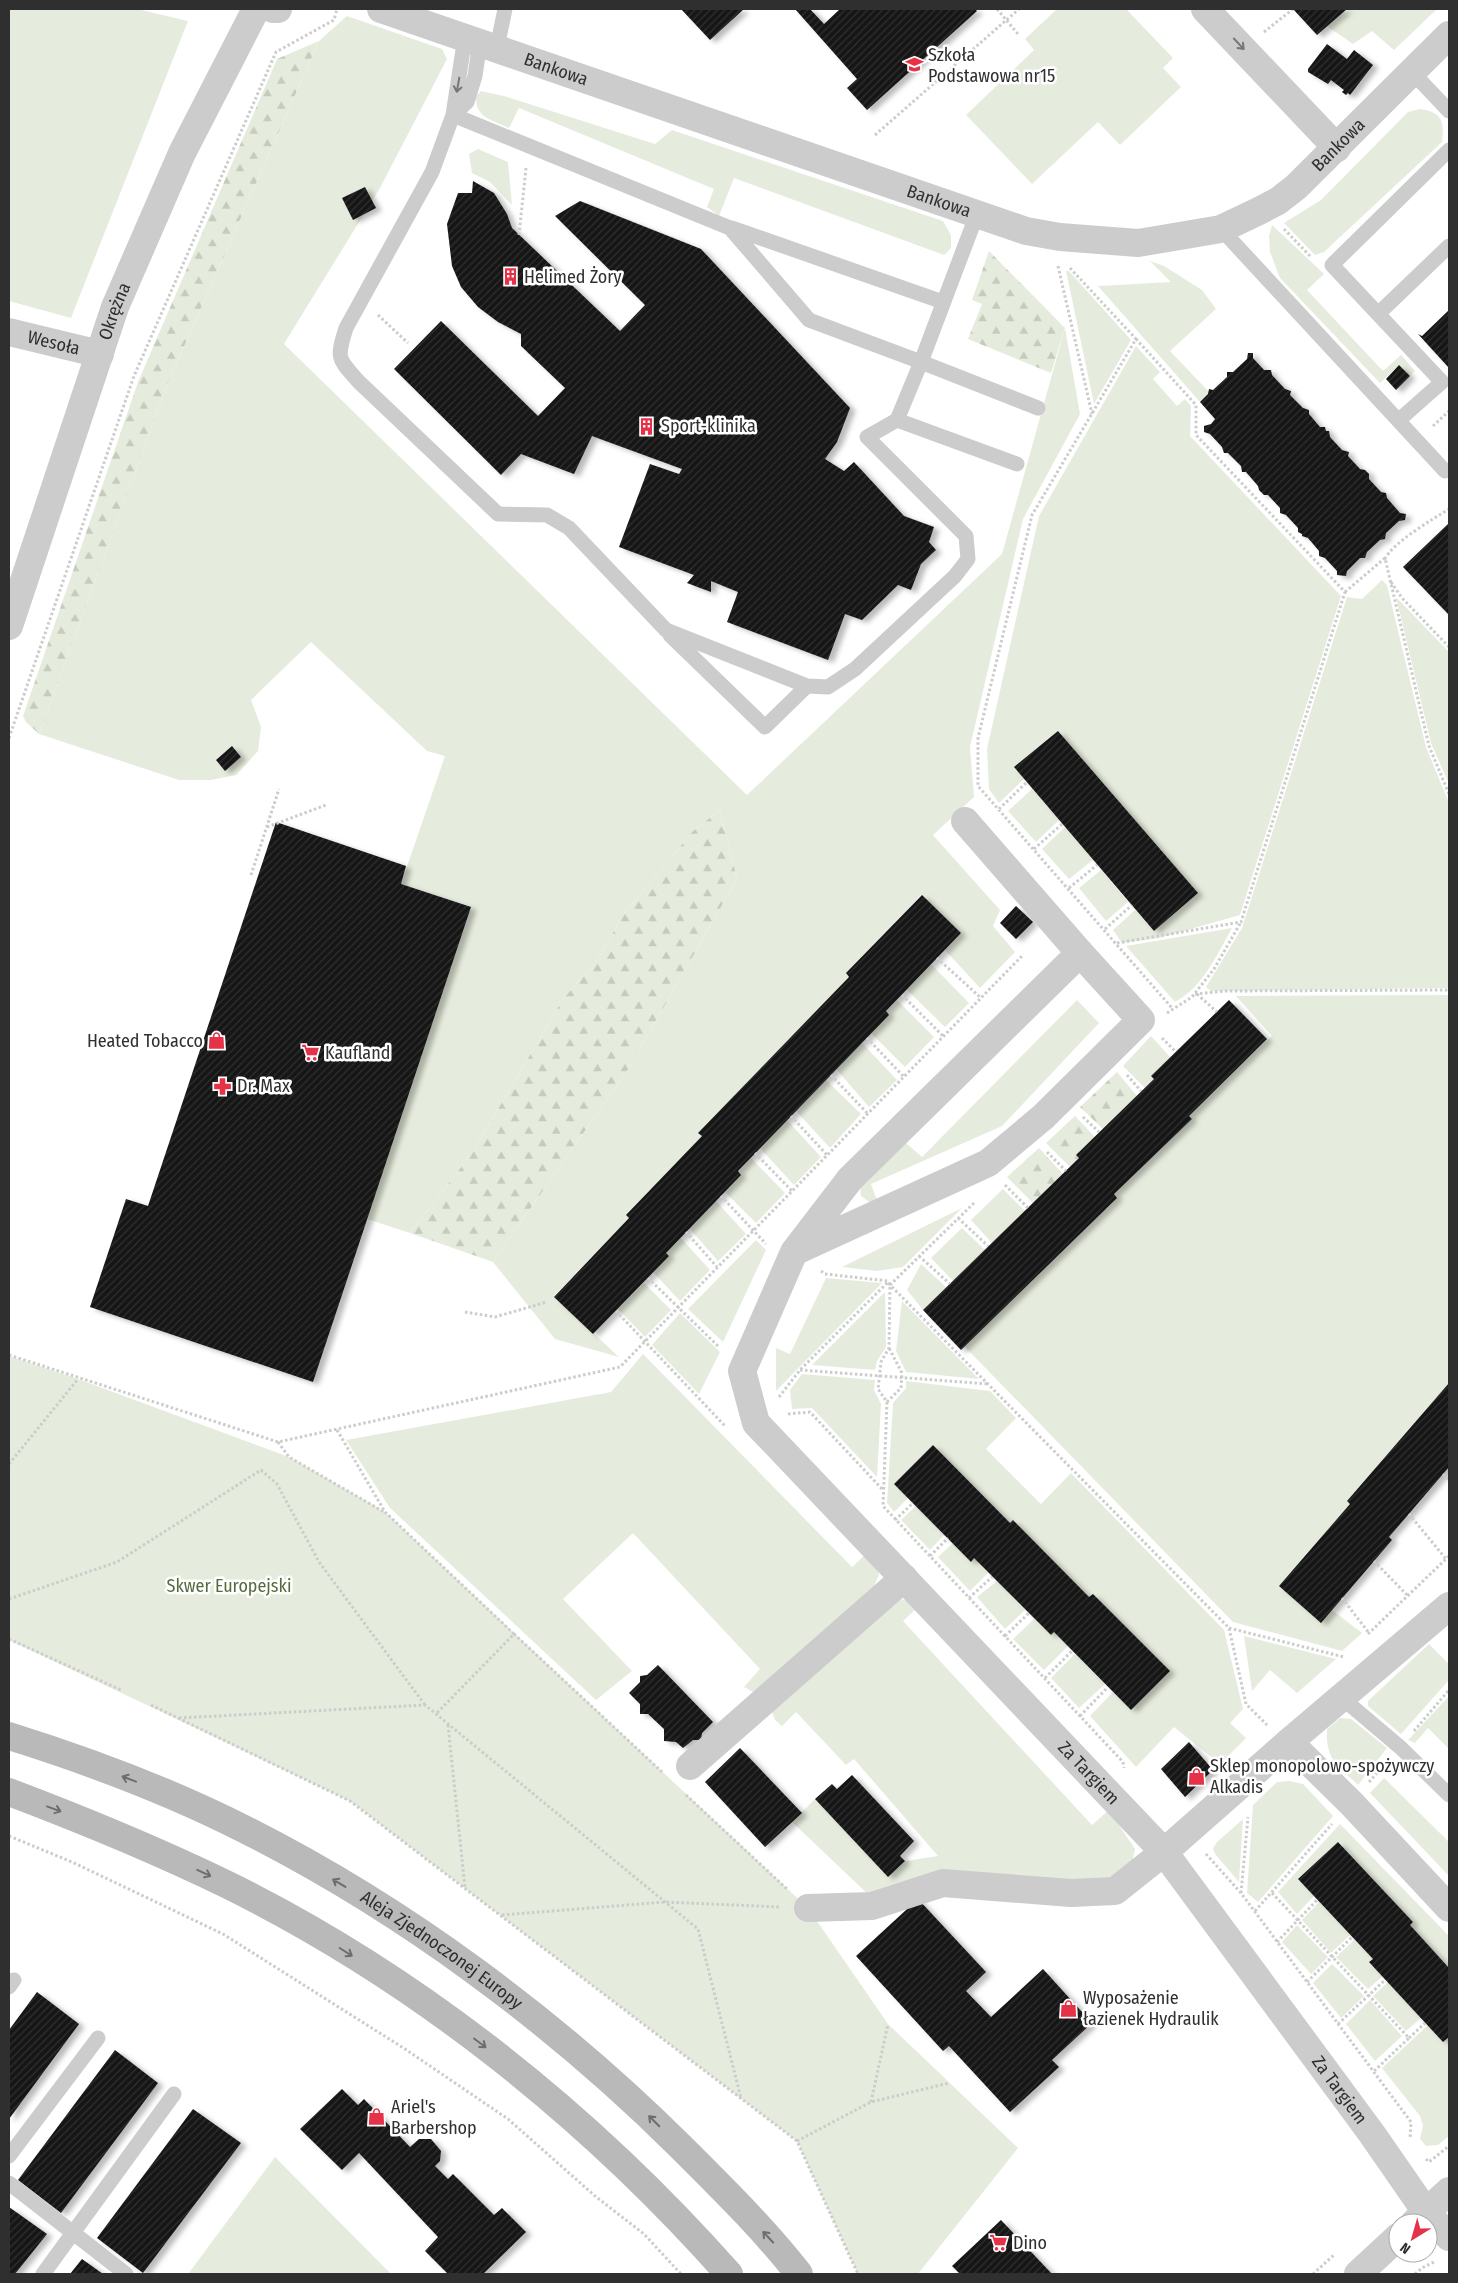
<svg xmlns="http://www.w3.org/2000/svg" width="1458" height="2283" viewBox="0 0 1458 2283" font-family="'Fira Sans Condensed',sans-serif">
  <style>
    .green { fill: #e6ecdd }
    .forest { fill: url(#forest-firs) }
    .building { fill: url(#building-hatch); filter: url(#shadow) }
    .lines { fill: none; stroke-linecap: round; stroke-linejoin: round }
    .path { stroke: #ccc; stroke-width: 3; stroke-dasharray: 2.5 2.5; stroke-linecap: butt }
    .service { stroke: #ccc; stroke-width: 15 }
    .minor { stroke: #ccc; stroke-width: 28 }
    .tertiary { stroke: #ccc; stroke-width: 28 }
    .secondary { stroke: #b9b9b9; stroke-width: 28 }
    .oneway { stroke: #767676 }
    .oneway2 { stroke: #6d6d6d }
    .labels { text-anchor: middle; stroke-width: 5; stroke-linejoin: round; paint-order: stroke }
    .poi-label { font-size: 18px; fill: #2f2f2f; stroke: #fff; text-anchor: start }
    .street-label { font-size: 18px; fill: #2f2f2f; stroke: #fff }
    .park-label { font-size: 18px; fill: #546b3c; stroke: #fff }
  </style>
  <defs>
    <pattern id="forest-firs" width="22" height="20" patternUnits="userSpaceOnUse" patternTransform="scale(1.25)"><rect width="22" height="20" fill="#e6ecdd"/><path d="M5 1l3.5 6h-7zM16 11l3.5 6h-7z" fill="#c6cbbe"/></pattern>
    <pattern id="building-hatch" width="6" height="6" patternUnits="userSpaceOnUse" patternTransform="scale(1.25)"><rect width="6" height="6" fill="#161616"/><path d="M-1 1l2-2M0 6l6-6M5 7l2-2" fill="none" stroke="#303030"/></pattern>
    <filter id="shadow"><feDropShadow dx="5.5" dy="3" stdDeviation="2.5" flood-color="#0004"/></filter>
  </defs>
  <rect width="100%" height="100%" fill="#fff"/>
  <!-- green -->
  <path class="green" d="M9 9H137L188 21 71 318 9 301Z
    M1057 9H1126L1173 58 1163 68 1181 87 1120 145 1098 122 1032 184 966 115 1034 50 1025 39Z
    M1347 9H1437L1394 50 1372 31 1353 44 1327 26Z
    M347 16 442 49 447 59 380 188 284 344 747 795 1002 554 1065 328 1080 414 1023 519 970 747 974 797 933 835 1000 910 993 926 1015 952 980 988 945 950 961 933 921 895 846 973 849 977 699 1133 702 1136 626 1215 629 1218 554 1296 619 1357 555 1339 493 1262 629 1068 737 879 720 810 693 831 623 915 599 958 563 999 472 1153 410 1233 367 1219 471 908 401 884 445 756 427 751 311 642 251 700 261 727 258 751 236 775 211 780H179L39 734 167 385 319 41Z
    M481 91 504 96 655 144 672 130 943 221 951 235V248L944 255 734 178 719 216 707 207 714 189 519 108 509 128C492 120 475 118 476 96Z
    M1420 109C1441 112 1445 120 1442 142L1324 252 1315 255 1284 223 1321 200 1408 112Z
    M478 149 508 162 512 205 490 182 472 173 469 154Z
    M1272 225 1324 274 1307 290 1383 371 1401 355 1415 371 1410 376 1399 365 1380 383 1280 278 1270 252 1269 236Z
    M1150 261 1164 266 1202 290 1216 309 1170 351 1210 393 1200 402 1098 286 1171 282Z
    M1066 271H1069L1131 340 1094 404Z
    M1136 346 1160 372 1153 379 1177 406 1185 399 1191 406 1190 436 1341 596 1240 915 1159 938 1122 943 1113 930 1135 910 1154 931 1198 893 1058 731 1015 767 1024 779 999 803 989 789 987 749 1039 516Z
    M1382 580 1387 585 1426 747 1449 803V988L1211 991 1206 987 1242 928 1347 597 1362 599Z
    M1396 597 1449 652V784L1431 743Z
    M1032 789 1059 820 1036 842 1008 811Z
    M1065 827 1093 860 1069 879 1042 849Z
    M1101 870 1128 902 1106 921 1079 888Z
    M1232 928C1217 955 1203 987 1175 1002L1126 946Z
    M931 964 969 1003 945 1027 906 989Z
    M1449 995V1383L1347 1501 1351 1504 1332 1610 1362 1633 1342 1651 1233 1622 964 1346 1117 1198 1114 1194 1192 1119 1187 1113 1272 1036 1236 996Z
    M897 1000 934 1037 905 1067 871 1033 886 1011Z
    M1077 1000 1099 1023 1002 1126 871 1184 878 1203 872 1204 861 1196 860 1187 906 1143 922 1157Z
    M1151 1036 1170 1057 1151 1076 1154 1079 1145 1088 1123 1066Z
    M862 1043 897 1080 869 1107 836 1069Z
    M826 1080 861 1114 830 1148 796 1111Z
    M787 1120 821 1157 794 1185 760 1148Z
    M751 1158 785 1193 756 1223 725 1192 741 1175 738 1172Z
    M1003 1189 1025 1211 992 1243 971 1220Z
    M716 1201 746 1234 718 1261 689 1228Z
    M962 1208 903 1267 877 1271 842 1267Z
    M962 1228 985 1250 953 1281 931 1258Z
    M681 1238 710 1270 680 1301 653 1272 669 1256 665 1253Z
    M756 1240 766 1250 723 1342 688 1309Z
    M921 1264 946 1287 923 1310 907 1290Z
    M826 1278 882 1283 776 1391V1348L790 1354Z
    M644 1283 671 1310 645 1337 618 1309Z
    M885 1292 886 1347 877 1361 875 1370 812 1365Z
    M902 1301 979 1379 906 1372 896 1351Z
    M680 1313 720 1352 699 1394 652 1345Z
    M643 1354 852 1567 865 1555 878 1566 879 1575 874 1586 757 1694 744 1687 760 1669 633 1533 563 1599 632 1671 596 1700 390 1508 346 1440 611 1392Z
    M9 1356 78 1379 289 1457 385 1512 808 1908 888 2024 1018 2148 918 2274H858L797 2141 350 1801 9 1640Z
    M802 1374 875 1380 874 1390 881 1404 877 1477 812 1408 792 1409 790 1390Z
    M906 1381 990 1391 1016 1418 986 1449 1041 1504 1071 1473 1224 1630 1243 1709 1230 1723 1246 1738 1220 1764 1174 1727 1136 1767 1090 1716 1113 1692 1131 1710 1170 1671 1093 1594 1089 1597 1013 1520 1010 1523 933 1445 894 1484 908 1498 894 1512 887 1503 893 1403 906 1388Z
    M916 1506 944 1535 930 1550 901 1520Z
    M953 1543 970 1561 974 1558 988 1573 970 1591 938 1557Z
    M997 1581 1025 1610 1005 1629 977 1597Z
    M902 1599 919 1606 903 1621 1092 1825 1109 1810 1135 1849 1131 1868 1119 1880 872 1898 792 1822 815 1799 888 1877 905 1861 938 1856 854 1759 846 1765 796 1712 782 1726 775 1720 772 1712 881 1613Z
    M1034 1619 1051 1635 1054 1633 1068 1646 1044 1670 1013 1639Z
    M1244 1636 1336 1659 1297 1693 1270 1670 1252 1691Z
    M1429 1644 1449 1664V1680L1401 1734 1368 1706V1701Z
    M1075 1654 1105 1684 1079 1708 1051 1678Z
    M1449 1696V1749L1428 1728 1415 1743 1408 1740Z
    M1340 1718 1351 1719 1387 1748 1358 1785C1338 1766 1325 1759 1327 1729Z
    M1384 1778 1449 1842V1876L1370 1793Z
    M1289 1781 1303 1784 1333 1816 1258 1902 1247 1893 1253 1805 1277 1782Z
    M1243 1819 1239 1882 1215 1854 1213 1848 1217 1842Z
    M1340 1824 1449 1936V1968L1409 1925 1413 1922 1339 1842 1299 1879 1314 1896 1297 1914 1278 1892Z
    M1319 1902 1350 1935 1331 1953 1302 1920Z
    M1297 1925 1328 1957 1311 1974 1282 1942Z
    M1354 1940 1373 1959 1369 1962 1383 1976 1368 1989 1336 1957Z
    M1332 1964 1364 1996 1341 2018 1313 1983Z
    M1388 1982 1421 2018 1406 2031 1373 1996Z
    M1370 2000 1402 2036 1375 2061 1346 2024Z
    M1428 2025 1443 2042 1449 2037V2136L1438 2145 1426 2146 1420 2139 1423 2126 1420 2116 1382 2068Z
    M275 2157 391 2274H188Z"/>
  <!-- forest -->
  <path class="forest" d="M319 41 167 385 39 734 26 722 23 716 138 382 277 59Z
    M989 251 1065 328 1051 373 968 339 982 304 972 300Z
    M720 810 737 879 629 1068 493 1262 410 1233 472 1153 563 999 599 958 623 915 693 831Z
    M1117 1072 1137 1096 1103 1129 1080 1107Z
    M1075 1116 1095 1137 1076 1155 1079 1158 1070 1167 1046 1143Z
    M1039 1148 1063 1174 1033 1203 1007 1177Z"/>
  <!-- building -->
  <path class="building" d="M681 9H744L710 40Z
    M795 9H810L824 24 840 9H975L977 11 867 110 847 88 857 79Z
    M1293 9H1347L1317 35Z
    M1327 44 1347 59 1354 50 1373 65 1350 95 1348 93 1346 95 1342 92 1344 90 1331 80 1328 84 1308 72V69Z
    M473 181 494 193 507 214 512 228 620 331 645 305 555 216 580 201 701 249 850 408 837 442 825 459 844 471 854 462 904 516 934 527 929 542 936 550 921 564 911 590 898 585 862 620 845 614 828 660 727 622 738 592 711 581V592L687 583 694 575 619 547 650 464 679 474 682 469 592 436 574 474 521 454 501 475 394 369 441 321 538 416 565 388 521 346V334L498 322 478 307 461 287 452 266 447 224 458 193H472Z
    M365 187 376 208 353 220 342 198Z
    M1449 310V368L1418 334 1422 336Z
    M1248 353H1253V358L1264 370H1271L1272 375 1285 389 1291 391 1290 395 1303 408 1309 410V414L1320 427H1325L1326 431H1329L1330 437 1342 450 1349 452 1348 456 1360 469 1365 470 1369 474V479L1381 492 1386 493 1387 498 1400 513 1406 514 1405 520 1399 521 1386 533 1385 539 1380 540 1367 552 1365 558H1360L1347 571 1346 576 1337 575V571L1325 558 1319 556V551L1308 538 1302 536V534L1298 532V528L1286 515 1280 513V508L1268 495H1264L1259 490 1258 486 1246 472H1242L1241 466 1228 453H1224L1222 447 1210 434 1204 432V426L1211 424 1215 419 1200 402 1208 394 1209 389 1213 390 1227 377V372H1233L1247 359Z
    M1399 365 1410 376 1396 390 1386 379Z
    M1449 523V615L1403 567Z
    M1058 731 1198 893 1154 931 1014 767Z
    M232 746 241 757 225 771 216 760Z
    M276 822 406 866 401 884 471 907 313 1382 90 1307 126 1199 148 1206Z
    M922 895 961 933 886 1011 889 1015 738 1171 741 1175 666 1253 669 1256 593 1334 554 1297 629 1218 626 1215 702 1136 698 1133 849 977 846 973Z
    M1016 906 1033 922 1016 939 1000 923Z
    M1229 1000 1267 1039 1189 1116 1192 1119 1114 1194 1117 1198 961 1350 923 1310 1079 1158 1076 1155 1154 1079 1151 1076Z
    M1449 1383V1467L1389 1537 1392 1540 1321 1623 1279 1586 1350 1504 1347 1501Z
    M933 1445 1010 1523 1013 1520 1089 1597 1093 1594 1170 1671 1131 1710 1054 1632 1051 1635 974 1558 971 1562 894 1484Z
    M658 1665 713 1722 702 1733 701 1740H693L683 1748 676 1742 664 1741V1729L648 1714H640V1704L629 1693 640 1682V1676L647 1675Z
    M1189 1742 1213 1770 1185 1797 1161 1769Z
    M740 1748 802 1813 765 1847 705 1782Z
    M852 1775 914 1841 900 1856 905 1861 888 1877 815 1799 832 1784 837 1789Z
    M1338 1842 1413 1922 1410 1925 1449 1968V2037L1443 2042 1369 1962 1373 1959 1298 1879Z
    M918 1899 986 1972 966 1991 991 2017 1043 1969 1092 2023 1052 2060 1059 2067 1010 2112 949 2046 943 2051 856 1956Z
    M37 1992 79 2024 9 2119V2030Z
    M115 2050 158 2083 61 2213 18 2180Z
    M342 2089 358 2105 364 2099 410 2147 419 2139H431L441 2151 440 2161 435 2166 448 2179 453 2174 494 2215 502 2208 526 2232 483 2274H448L425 2251 438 2237 359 2153 342 2170 300 2129Z
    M193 2109 241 2143 143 2273 97 2238Z
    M9 2207 47 2234 15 2274H9Z
    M1001 2220 1052 2274H960L952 2266Z
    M82 2259 103 2274H70Z"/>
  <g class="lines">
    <!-- path -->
    <path class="path" d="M997 9 1018 34
      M1264 32 1293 9
      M875 135 1019 9
      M1284 229 1311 257
      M519 235 526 168
      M1058 266 1092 414
      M1070 268 1136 339 1032 515 978 738V786L1172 1008
      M378 315 408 343
      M1433 426 1449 411
      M1385 559C1392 543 1433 519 1449 509
      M1391 582 1402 598 1449 647
      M1345 592 1385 558 1429 746 1449 794
      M9 738 134 376 276 52 334 20 337 9
      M999 809 1027 782
      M267 827 326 805
      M1034 849 1062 824
      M251 875 279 789
      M1069 888 1097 865
      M1105 929 1132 905
      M1117 943 1241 922 1345 592 1196 435V405L1136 339
      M937 958 981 998
      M1195 994 1226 991 1449 990
      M1197 994 1217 1012
      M902 995 943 1036
      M1167 1013 1192 997 1214 969 1241 922
      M867 1038 904 1077
      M1162 1038 1176 1052
      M831 1075 868 1114
      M1127 1075 1141 1091
      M791 1116 827 1155
      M1083 1117 1099 1132
      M1047 1152 1066 1171
      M755 1153 792 1191
      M1005 1185 1028 1208
      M721 1196 766 1244
      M974 1203 890 1285 1229 1628 1246 1704 1267 1725
      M958 1218 988 1246
      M686 1232 717 1267
      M919 1256 950 1284
      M821 1271 825 1274 888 1281 890 1285 889 1348 881 1362 878 1389 887 1402 883 1506 1123 1762 1124 1768
      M648 1278 719 1347
      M616 1311 726 1427
      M465 1312 495 1317 547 1302
      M9 1355 278 1442 620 1367 1022 956
      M800 1370 989 1384
      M779 1397 800 1370 888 1282
      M887 1402 901 1388 902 1373 889 1348
      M788 1414 810 1412 883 1490
      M337 1430 385 1512 514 1634 436 1714
      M278 1442 289 1457 384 1512
      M9 1464 78 1379
      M1443 1474 1449 1480
      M1409 1514 1446 1559
      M895 1520 913 1503
      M930 1556 948 1538
      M1374 1561 1408 1596
      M969 1598 992 1577
      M1342 1598 1369 1633
      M9 1599 117 1562 261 1470 277 1484 319 1562 425 1705
      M1229 1628 1344 1657
      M514 1634 662 1772
      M1368 1634 1449 1556
      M1005 1636 1029 1613
      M9 1639 121 1690
      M1045 1678 1072 1651
      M151 1705 350 1801 797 2141 858 2274
      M1080 1716 1108 1687
      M179 1718 425 1705 698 1929 741 2098
      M448 1725 465 1888
      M1414 1731 1449 1690
      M1369 1782 1385 1764
      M686 1795 788 1890
      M9 1836 72 1862 223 1934 405 2049 508 2119 595 2196 644 2234 681 2274
      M1206 1854 1241 1893 1411 2122 1410 2139
      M1241 1893 1248 1817
      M1272 1893 1409 2038 1373 2072
      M1255 1911 1332 1824
      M502 1915 665 1902 780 1907
      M1277 1942 1317 1900
      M1307 1982 1352 1937
      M1338 2024 1385 1980
      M1409 2038 1425 2023
      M871 2102 888 2024
      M797 2141 871 2102 949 2083
      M1426 2159 1429 2162 1449 2146
      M1313 2274 1335 2254
      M1415 2274 1422 2268 1436 2261"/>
    <!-- service -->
    <path class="service" d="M465 37 453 115 467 102 475 76 480 42
      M497 48 505 9
      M1413 73 1449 111
      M453 115 730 228 809 320 921 362 897 420 867 437 966 536 968 559 955 576 855 669 828 687 807 686 666 630 569 528 547 515 498 514 359 382C338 358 336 360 346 328L432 172Z
      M977 214 921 362 1038 408
      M732 228 943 302
      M1221 229 1445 471
      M1378 314 1449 246
      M897 420 1017 464
      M1399 420 1442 382 1332 265 1449 150
      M670 635 765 727 807 686
      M1342 1698 1401 1748 1449 1795
      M9 1987 14 1980
      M9 2156 98 2038
      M9 2183 126 2274
      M43 2274 174 2094"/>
    <!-- minor -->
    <g class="minor">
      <path id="s1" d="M381 9 1026 231 1060 237 1138 243 1221 229 1259 211 1278 201 1296 187 1449 35"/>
      <path d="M1205 9 1337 148"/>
      <path id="s2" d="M9 332 100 354"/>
      <path id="s3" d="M965 821 1080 953 850 1179 794 1252 742 1371 756 1423 1164 1852 1372 2134 1426 2212 1449 2237"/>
      <path d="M798 1250 988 1163 1043 1117 1141 1020 1080 953"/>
      <path d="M1289 1742 1449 1606"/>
      <path d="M690 1766 904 1578"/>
      <path d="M808 1908 872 1906 943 1883 1071 1893 1115 1891 1164 1852 1289 1742 1351 1803 1449 1908"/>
    </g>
    <!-- tertiary -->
    <g class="tertiary">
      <path d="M273 9H278"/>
      <path id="s4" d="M9 626 115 307 182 153 256 9"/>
      <path d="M1414 2223 1449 2191"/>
      <path d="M1358 2274 1398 2237"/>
    </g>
    <!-- secondary -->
    <g class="secondary">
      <path id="s5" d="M9 1736C89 1761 169 1791 244 1829 403 1909 554 2021 680 2146 721 2187 763 2228 799 2274"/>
      <path d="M9 1792C83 1820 156 1850 228 1885 418 1979 589 2116 729 2274"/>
    </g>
  </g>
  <!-- one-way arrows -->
  <defs><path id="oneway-shaft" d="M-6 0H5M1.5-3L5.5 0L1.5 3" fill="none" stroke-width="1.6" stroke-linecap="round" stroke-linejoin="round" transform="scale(1.25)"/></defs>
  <g class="oneway">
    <use href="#oneway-shaft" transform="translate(1239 44) rotate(47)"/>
    <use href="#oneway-shaft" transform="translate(458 85) rotate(100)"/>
  </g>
  <g class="oneway2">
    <use href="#oneway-shaft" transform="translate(129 1779) rotate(-159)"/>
    <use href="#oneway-shaft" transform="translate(54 1809) rotate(20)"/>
    <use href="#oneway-shaft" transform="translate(204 1873) rotate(25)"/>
    <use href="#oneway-shaft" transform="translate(339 1883) rotate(-149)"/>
    <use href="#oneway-shaft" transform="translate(346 1952) rotate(32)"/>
    <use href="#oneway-shaft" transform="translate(480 2043) rotate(37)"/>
    <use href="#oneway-shaft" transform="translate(654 2121) rotate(-135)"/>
    <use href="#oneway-shaft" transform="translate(768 2237) rotate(-133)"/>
  </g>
  <!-- icons -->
  <defs>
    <symbol id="school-bare" viewBox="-9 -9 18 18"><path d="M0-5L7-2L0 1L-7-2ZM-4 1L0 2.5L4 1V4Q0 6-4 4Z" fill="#e53248" stroke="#fff" stroke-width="2.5" paint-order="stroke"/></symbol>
    <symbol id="building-bare" viewBox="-9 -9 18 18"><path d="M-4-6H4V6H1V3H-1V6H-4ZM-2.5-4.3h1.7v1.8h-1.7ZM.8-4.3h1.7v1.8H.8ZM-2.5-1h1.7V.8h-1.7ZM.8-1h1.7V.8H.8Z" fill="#e53248" stroke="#fff" stroke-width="2.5" paint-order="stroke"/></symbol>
    <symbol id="shop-bare" viewBox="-9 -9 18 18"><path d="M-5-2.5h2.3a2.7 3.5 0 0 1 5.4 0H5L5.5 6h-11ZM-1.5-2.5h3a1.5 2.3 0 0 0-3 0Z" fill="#e53248" stroke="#fff" stroke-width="2.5" paint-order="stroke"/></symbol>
    <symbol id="supermarket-bare" viewBox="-9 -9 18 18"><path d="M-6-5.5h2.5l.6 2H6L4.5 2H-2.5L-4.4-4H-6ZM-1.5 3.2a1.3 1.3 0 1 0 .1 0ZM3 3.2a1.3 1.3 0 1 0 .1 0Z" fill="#e53248" stroke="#fff" stroke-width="2.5" paint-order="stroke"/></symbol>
    <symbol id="pharmacy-bare" viewBox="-9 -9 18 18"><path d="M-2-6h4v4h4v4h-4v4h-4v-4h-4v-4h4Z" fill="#e53248" stroke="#fff" stroke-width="2.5" paint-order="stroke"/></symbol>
  </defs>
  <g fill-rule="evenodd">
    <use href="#school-bare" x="902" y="52" width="25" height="25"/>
    <use href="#building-bare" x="498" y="264" width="25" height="25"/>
    <use href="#building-bare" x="634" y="414" width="25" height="25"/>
    <use href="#shop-bare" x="204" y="1028" width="25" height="25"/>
    <use href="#supermarket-bare" x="298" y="1040" width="25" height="25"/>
    <use href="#pharmacy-bare" x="210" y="1074" width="25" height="25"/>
    <use href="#shop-bare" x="1184" y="1764" width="25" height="25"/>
    <use href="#shop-bare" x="1056" y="1996" width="25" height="25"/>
    <use href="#shop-bare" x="364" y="2104" width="25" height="25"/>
    <use href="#supermarket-bare" x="986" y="2230" width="25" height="25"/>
  </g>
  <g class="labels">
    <!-- poi labels -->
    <g class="poi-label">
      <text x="928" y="61">Szkoła<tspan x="928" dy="21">Podstawowa nr15</tspan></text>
      <text x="524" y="283">Helimed Żory</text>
      <text x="661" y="432">Sport-klinika</text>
      <text x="203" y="1047" text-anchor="end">Heated Tobacco</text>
      <text x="325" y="1059">Kaufland</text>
      <text x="237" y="1092">Dr. Max</text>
      <text x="1210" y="1772">Sklep monopolowo-spożywczy<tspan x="1210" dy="21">Alkadis</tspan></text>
      <text x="1083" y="2004">Wyposażenie<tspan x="1083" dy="21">łazienek Hydraulik</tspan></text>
      <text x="391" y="2113">Ariel's<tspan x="391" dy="21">Barbershop</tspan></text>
      <text x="1013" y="2249">Dino</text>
    </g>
    <!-- street labels -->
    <g class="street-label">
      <text dy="6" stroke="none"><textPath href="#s1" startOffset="185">Bankowa</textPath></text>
      <text dy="6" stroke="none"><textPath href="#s1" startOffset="1025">Bankowa</textPath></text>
      <text dy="6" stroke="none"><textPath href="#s1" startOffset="590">Bankowa</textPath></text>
      <text dy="6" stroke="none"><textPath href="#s4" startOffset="332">Okrężna</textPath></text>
      <text dy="6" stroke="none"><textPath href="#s2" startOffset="46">Wesoła</textPath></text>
      <text dy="6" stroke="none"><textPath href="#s3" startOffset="1256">Za Targiem</textPath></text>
      <text dy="6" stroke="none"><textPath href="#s5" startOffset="485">Aleja Zjednoczonej Europy</textPath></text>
      <text dy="6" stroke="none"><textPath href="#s3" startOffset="1661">Za Targiem</textPath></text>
    </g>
    <!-- park labels -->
    <g class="park-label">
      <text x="229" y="1592">Skwer Europejski</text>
    </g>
  </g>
  <!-- border -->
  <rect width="1458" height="2283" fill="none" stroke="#2f2f2f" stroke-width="20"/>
  <!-- north arrow -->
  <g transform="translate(1413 2238) rotate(217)"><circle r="24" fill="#ffffff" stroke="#acacac"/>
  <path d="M0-4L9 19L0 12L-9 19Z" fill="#e53248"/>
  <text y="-8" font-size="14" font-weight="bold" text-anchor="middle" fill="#2f2f2f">N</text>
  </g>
</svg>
